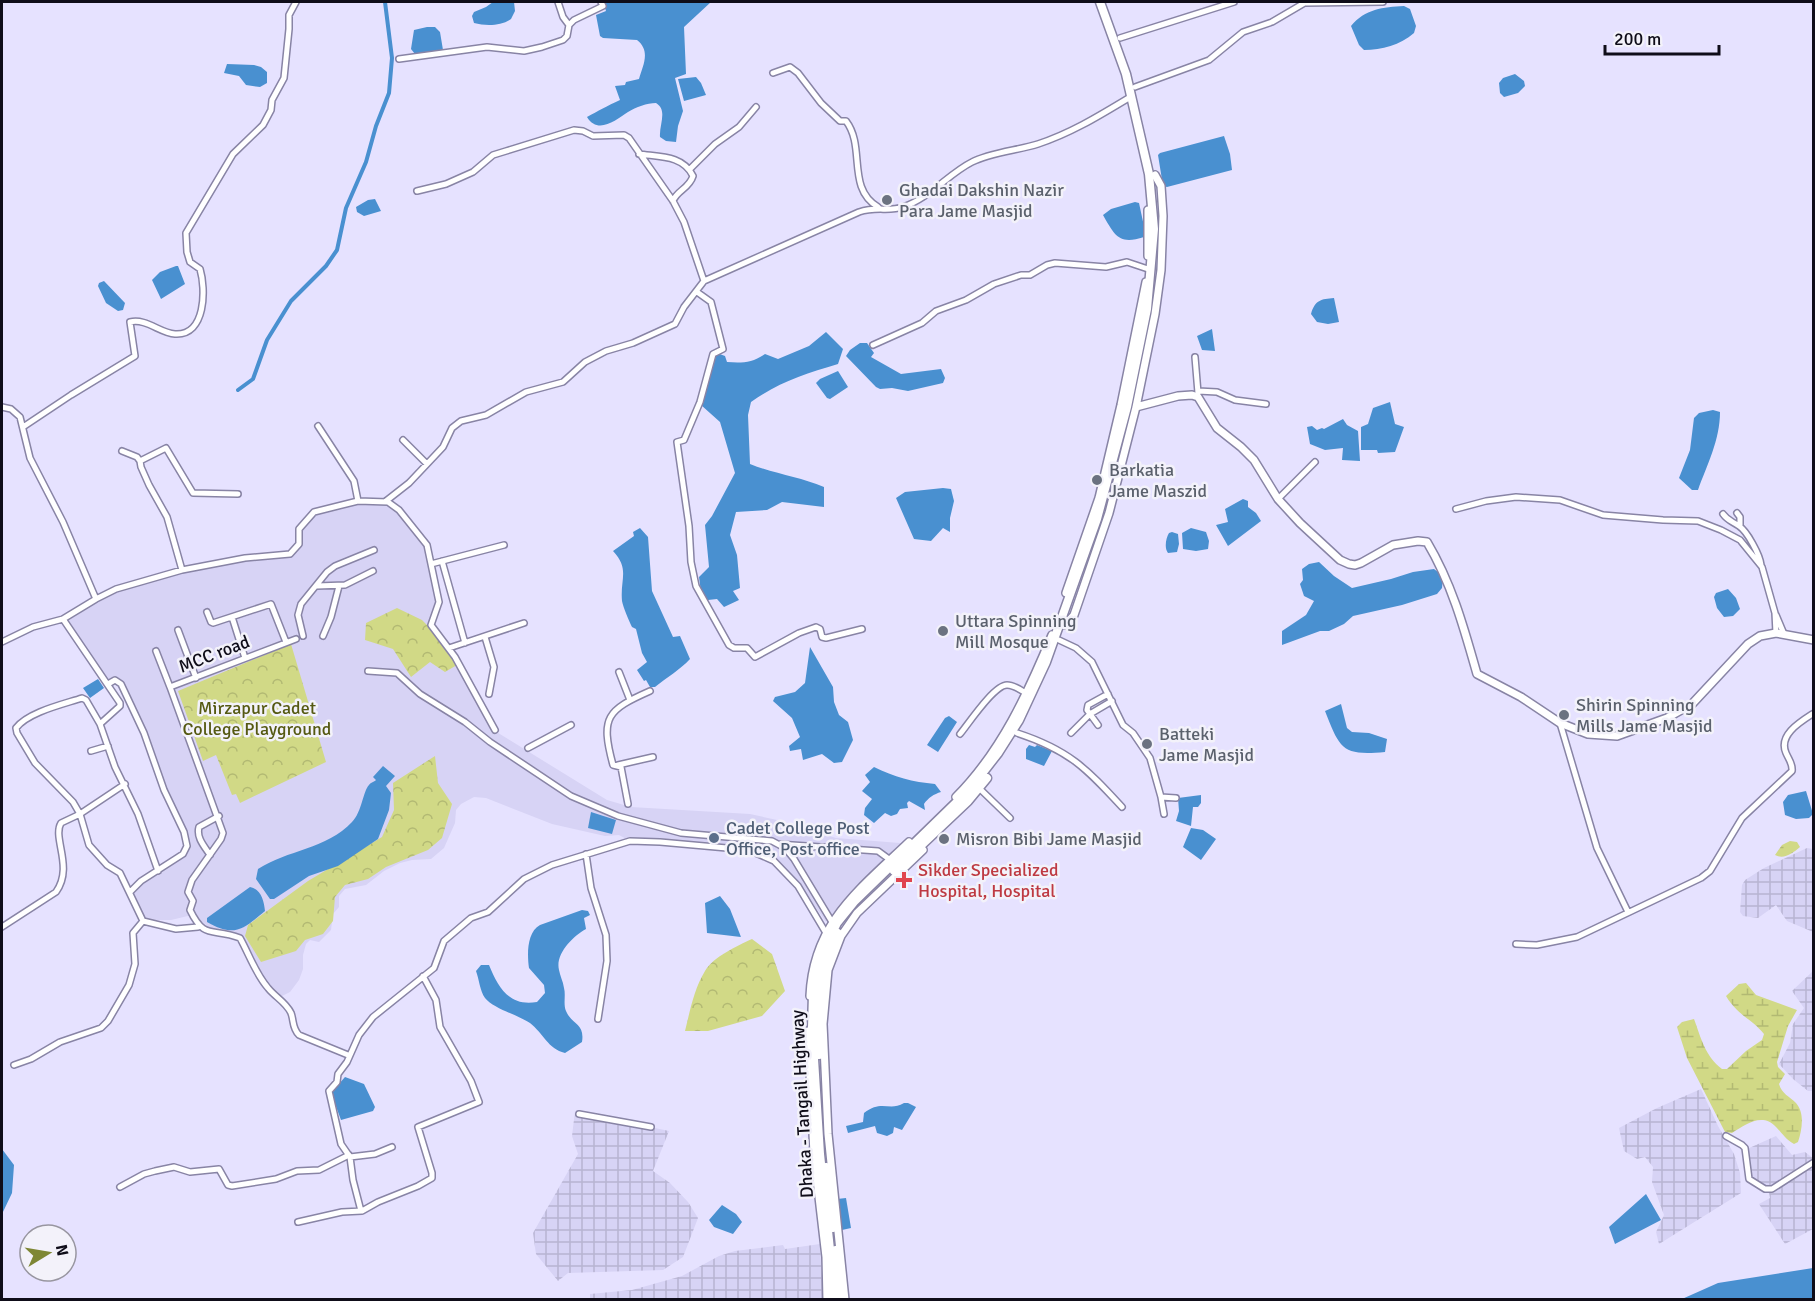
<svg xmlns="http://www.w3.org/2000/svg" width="1815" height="1301" viewBox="0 0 1815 1301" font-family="Signika,sans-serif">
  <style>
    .built { fill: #d7d3f5 }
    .industrial { fill: url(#industrial-grid) }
    .forest { fill: url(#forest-crowns) }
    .wetland { fill: url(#wetland-marsh) }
    .water { fill: #4990d0 }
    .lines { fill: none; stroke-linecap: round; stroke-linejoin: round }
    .canal { stroke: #4990d0; stroke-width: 4 }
    .minor-casing { stroke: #8884a5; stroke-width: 8 }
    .major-casing { stroke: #8884a5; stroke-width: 10 }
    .highway-casing { stroke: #8884a5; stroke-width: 11 }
    .minor { stroke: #fff; stroke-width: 5 }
    .major { stroke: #fff; stroke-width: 7 }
    .highway { stroke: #fff; stroke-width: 8 }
    .worship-dot { fill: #6b7280; stroke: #f3f2fa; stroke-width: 2 }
    .service-dot { fill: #5c6f8a; stroke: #f3f2fa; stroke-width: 2 }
    .health-dot { fill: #e0444e; stroke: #f3f2fa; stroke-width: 2 }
    .labels { text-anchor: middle; stroke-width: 5; stroke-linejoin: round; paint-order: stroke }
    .worship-label { font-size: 18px; fill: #5b616d; stroke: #f3f2fa; text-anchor: start }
    .street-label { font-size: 18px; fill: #0f0d19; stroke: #f3f2fa }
    .park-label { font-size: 18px; fill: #555912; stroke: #f3f2fa }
    .service-label { font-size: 18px; fill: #4e5e75; stroke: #f3f2fa; text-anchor: start }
    .health-label { font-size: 18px; fill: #be3a42; stroke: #f3f2fa; text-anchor: start }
  </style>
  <defs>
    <pattern id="industrial-grid" width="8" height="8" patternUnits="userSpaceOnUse" patternTransform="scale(1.5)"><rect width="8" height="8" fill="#d7d3f5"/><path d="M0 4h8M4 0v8" fill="none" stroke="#b7b4d1"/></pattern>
    <pattern id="forest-crowns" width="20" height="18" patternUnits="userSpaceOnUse" patternTransform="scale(1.5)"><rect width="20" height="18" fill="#d1d986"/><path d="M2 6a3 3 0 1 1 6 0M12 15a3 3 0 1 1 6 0" fill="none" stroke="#b2b973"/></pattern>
    <pattern id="wetland-marsh" width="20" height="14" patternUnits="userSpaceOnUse" patternTransform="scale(1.5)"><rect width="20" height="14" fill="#d1d986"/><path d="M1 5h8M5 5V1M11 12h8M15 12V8" fill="none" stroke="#b2b973"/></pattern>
  </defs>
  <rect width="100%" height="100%" fill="#e6e2ff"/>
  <!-- built -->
  <path class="built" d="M356 502H388L399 510 426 545 438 602 430 626 455 657 495 731 607 800 631 807 750 814 777 820 836 838 900 843 903 845 833 915 829 916 826 922 804 891 779 868 757 852 630 841 619 835 605 836 552 824 486 798 474 797 461 804 456 810 455 823 444 848 431 859 412 860 400 863 384 871 366 885 345 889 339 896V907L333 914 331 930 319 942 310 940 306 944 303 955V969L299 980 290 992 280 997 270 990 241 938 209 927 192 915 171 920H144L131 892 142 882 175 860 188 846 122 683 114 677 107 681 81 642 67 618 104 595 175 574 295 550 299 529 314 512Z"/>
  <!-- industrial -->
  <path class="industrial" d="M1807 848 1813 849V932L1787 921 1776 905 1758 918 1743 916 1740 912 1742 885 1745 880 1764 868Z
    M1813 971 1814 1091H1808L1793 1079 1779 1064 1790 1043 1793 1024 1804 1008 1792 991Z
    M1701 1089 1718 1126 1734 1154 1740 1173 1741 1193 1659 1244 1656 1232 1664 1215 1652 1182 1653 1167 1645 1157 1637 1159 1624 1151 1619 1128 1657 1108Z
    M575 1111 669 1131 653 1171 670 1183 688 1202 698 1218 683 1257 663 1270 568 1273 558 1281 536 1254 533 1233 578 1154 572 1136Z
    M1776 1136 1792 1155 1805 1152 1813 1158V1229L1785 1244 1759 1204 1770 1198 1768 1188 1750 1177 1747 1149Z
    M820 1244 823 1299 590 1300V1294L632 1290 682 1276 719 1256 735 1251 783 1245 785 1249Z"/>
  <!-- forest -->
  <path class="forest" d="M397 608 422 620 427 625 457 665 445 672 430 662 411 677 393 649 365 640 366 623Z
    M291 644 326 762 240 803 236 794 232 795 216 755 203 761 178 691Z
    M435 756 438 783 452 804 442 838 428 850 386 867 368 879 345 885 335 897 333 921 323 934 305 940 296 951 261 962 245 936 248 925 308 881 382 837 394 810 393 783Z
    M752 939 772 954 785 991 762 1016 708 1031H685C690 1011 694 989 705 971 713 957 737 946 752 939Z"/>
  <!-- wetland -->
  <path class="wetland" d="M1790 841 1797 842 1800 847C1793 853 1784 860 1775 855L1782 845Z
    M1746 983 1756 995 1797 1010 1788 1026 1777 1062 1778 1067 1785 1074 1779 1084C1782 1094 1789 1096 1796 1103 1805 1113 1802 1130 1798 1142L1794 1144C1785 1139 1782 1133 1776 1127 1762 1112 1745 1125 1732 1133L1725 1132 1687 1058 1677 1027 1682 1022 1694 1019C1701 1038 1705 1056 1722 1069H1727L1746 1051 1762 1040 1764 1034C1751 1018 1738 1016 1726 996L1739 984Z"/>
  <!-- water -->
  <path class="water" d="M493 2H514L515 11 511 19C501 26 486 26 474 23L472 16 474 12 486 7Z
    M603 2H711L684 27 686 74 675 78 683 111 678 126 676 142 666 141 660 137C659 125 668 110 656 103 647 103 636 107 628 112 616 120 598 135 587 117 598 111 607 106 620 100L615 86 625 85 626 82 639 79C643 65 651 51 637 40L603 38 600 36 596 15 606 11Z
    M1404 6 1410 9 1416 26 1414 33C1400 45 1382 50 1364 50L1359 45 1351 26C1365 9 1383 7 1404 6Z
    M427 27H435L440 32 443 50 441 52 415 54 411 49 414 30Z
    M227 64 254 65 261 67 267 72V83L260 87 246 85 239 76 224 73Z
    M1515 74 1524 81 1525 86 1518 93 1504 97 1500 93 1499 83 1503 78Z
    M696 77 701 83 706 95 684 101 678 79Z
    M1224 136 1230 154 1232 170 1167 187 1163 186 1158 155 1160 153Z
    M375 199 381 211 364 216 357 212 356 207 368 200Z
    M1135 202 1139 203 1145 231 1144 237C1119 245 1115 236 1103 215L1111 209Z
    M176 266H178L185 284 161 299 152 280 160 272Z
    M104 281 125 303 123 310 118 311 106 303 98 286 99 283Z
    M1334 298 1339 322 1328 324 1317 322 1311 314C1315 300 1321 299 1334 298Z
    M1212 329 1215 351 1202 350 1197 336Z
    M826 332 843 349 838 364C805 374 779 382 751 402L748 415 750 464C775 474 800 477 824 487V507L782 502 767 510 736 512 730 535 737 555 740 588 733 591 739 600 724 607 717 599 708 600 701 592 699 577 709 567 705 525 712 516 735 473 720 422 701 405 717 353 725 356 727 362C742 363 752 363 765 354L778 359 809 346Z
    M860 343H867L874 353 871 357 901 374 941 369 945 378 943 383 908 391 892 388 880 389 876 387 846 356 850 350Z
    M838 371 848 387 830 399 827 398 816 383 820 379Z
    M1390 402 1395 424 1404 427 1395 452 1378 453 1377 450H1361V427L1368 424 1373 408Z
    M1713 410 1720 412C1720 440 1707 465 1698 490H1692L1679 478 1690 450 1694 418 1699 413Z
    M1343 419 1347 425 1358 431 1360 461 1342 460 1343 448 1325 450 1310 444 1307 427 1312 426 1317 430 1322 428 1324 429Z
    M943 488 951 489 954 501 950 518V532L943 528 931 541 914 539 896 498 905 492Z
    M1243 499 1248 501V507L1256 513 1261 521 1228 546 1216 525 1228 522 1225 509Z
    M640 528 648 537 652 591 673 637 680 636 690 659C680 670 667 677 655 687H650L646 680 644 681 637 670 647 662 642 653 636 629 632 627C629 621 623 607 622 601 620 579 630 569 613 551L634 536 633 532Z
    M1191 528 1206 532 1209 541 1208 549 1196 551 1183 549 1182 533Z
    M1172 532 1178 534 1179 544 1177 552 1168 553C1164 548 1166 538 1169 533Z
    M1319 562 1334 576 1352 588 1391 579 1413 572 1434 569 1443 576 1442 588 1437 594 1402 605 1353 616 1344 624 1329 631H1320L1282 645V631L1306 615 1314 601 1304 596 1300 584 1303 580 1302 569 1309 564Z
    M1728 589 1736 598 1740 609 1733 616 1724 617 1717 608 1714 597 1716 593Z
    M810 647 833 687 834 702 839 715 848 722 853 740 842 762 834 763 822 754 803 760 801 749 790 751 789 746 800 737 792 718 773 701 775 697 795 692 805 683Z
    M98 679 104 688 90 698 83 688Z
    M1341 704 1347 728 1352 732 1369 733 1387 739 1385 752C1342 756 1340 749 1325 711Z
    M949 716 957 722 938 752 927 745 945 718Z
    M1029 745 1035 747 1037 745 1052 751 1044 766 1026 759V749Z
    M383 766 395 776 386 786 391 793 389 810 378 839 338 866 309 876 274 899H270L256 879 258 869C287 850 327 849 352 822 362 812 363 791 369 785 371 782 374 782 376 780L373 777Z
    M874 767C894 777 913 782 935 784L941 792C934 794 928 798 924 804L925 810 909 801 907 803 908 808 900 809 897 814 891 816 885 813 874 823 864 815 865 808 872 799 862 791 870 782 865 775Z
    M1806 791 1813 814 1809 818 1796 819 1785 815 1783 802 1788 795Z
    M1201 795V803L1198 807H1193L1191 826 1176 821 1179 811 1178 798Z
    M591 812 616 820 612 834 588 828Z
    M1191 828 1203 830 1216 839 1201 860 1183 847Z
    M250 887C261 889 264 901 265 911 243 929 235 938 207 922V918Z
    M720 896 730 909 741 937 707 933 705 903Z
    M582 910 588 911 590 915 584 918 586 929C573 936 555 954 559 970 560 976 563 981 564 988 566 995 563 1004 566 1011 572 1025 585 1023 582 1042L565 1053C548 1049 543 1033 530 1023 518 1015 494 1009 485 998 480 991 479 979 476 971L481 965H489C498 987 509 1007 537 1002L545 993 544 985 529 968C527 954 527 932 540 925Z
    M345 1077 364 1084 375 1107 373 1111 341 1120 331 1093Z
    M904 1103H908L916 1107 902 1130 894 1127 893 1133 887 1136 877 1133 875 1126 848 1133 846 1126 863 1122 864 1113C882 1099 889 1112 904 1103Z
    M2 1149 14 1165 12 1193 2 1214Z
    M1646 1194 1661 1220 1615 1244 1609 1227Z
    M846 1198 851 1228 842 1230 837 1199Z
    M722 1205 736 1214 742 1222 733 1234 714 1227 709 1220Z
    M1813 1268V1299H1682L1718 1283Z"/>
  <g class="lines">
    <!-- canal -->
    <path class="canal" d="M238 390 253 379 267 340 291 301 326 266 337 250 346 208 366 162 376 126 389 93 392 58 385 2"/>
    <defs>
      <path id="minor" d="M558 2 563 17 569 25
        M1304 3 1383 2
        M1120 38 1234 2
        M399 59 487 47 524 51 542 47 563 40 567 36 569 25 574 20 603 6 601 2
        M773 73 790 67 798 73 821 103 840 121H846C866 147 846 188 878 207
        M1135 87 1209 60 1243 32 1272 22 1306 2
        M639 154C659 157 683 155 693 176 689 189 677 190 673 201
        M690 169 715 144 739 127 756 107
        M417 191 446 184 473 172 493 155 506 151 574 130 583 131 593 136 624 135 629 138 673 201 684 222 704 281
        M697 292 711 302 723 349 713 354 700 402 684 440 677 442 689 526 691 562 696 586 729 645 734 648H747L755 657 799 633 816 627 820 629 822 637 826 638 862 629
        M873 345 922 323 936 311 966 300 994 284 1021 275H1030L1047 265 1055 263 1106 267 1127 262 1148 269
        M1195 357 1198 393
        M1198 391 1217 392 1235 400 1266 404
        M2 407 11 409 20 417 30 458 63 522 96 599 116 589 182 570 245 558 290 554 299 544V529L314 512 358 501 388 502 399 510 427 545 439 602 431 625 455 657 495 730
        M318 426 354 481 358 501
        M23 427 71 395 135 356 130 322C146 318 160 333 175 334 206 336 206 289 200 269L190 262 187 252 186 233 233 154 263 125 271 110 272 100 284 78 289 29V15L296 2
        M403 440 427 464
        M122 451 137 457 140 461 141 467 149 485 167 517 182 570
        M140 461 166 448 193 493 238 494
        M1278 499 1315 462
        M386 501 409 483 427 464 443 447 452 428 461 421 486 415 526 392 563 382 585 362 606 351 633 343 675 324 684 307 704 281 859 212C877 206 888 212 903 207 930 198 948 174 972 162 989 153 1019 150 1038 144 1072 133 1102 114 1132 96
        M1456 509 1486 501 1516 497 1560 500 1603 515 1663 520 1698 521 1721 530 1740 540 1762 567 1775 613 1776 633
        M1737 513 1740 517V526
        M1723 514C1728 521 1732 521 1739 526 1747 531 1760 555 1761 565
        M442 561 465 643
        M431 564 504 545
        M317 586 345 585 373 571
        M207 612 211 622 213 623 271 604 286 642
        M1776 615 1784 634
        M232 617 245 658
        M63 619 120 703V706L100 724
        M178 630 196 678
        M303 636 298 615 301 604 327 572 335 566 374 550
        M323 636 331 617 339 586
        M485 637 494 667 489 694
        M296 639 170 687 223 833 221 839 192 880 188 892 193 901 190 910C205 941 212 927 240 938 249 954 255 973 268 988 275 997 286 1002 291 1013 294 1021 292 1028 299 1035L348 1055
        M1059 640 1076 648 1092 662 1123 725 1133 733 1150 758 1161 797
        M2 642 33 627 63 619 96 599
        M449 648 524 623
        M156 651 170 687
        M368 671 397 673 420 694 465 722 490 742 571 796 618 816 681 833 772 841 785 848 794 859 832 922
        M619 672 630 700
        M108 684 115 680 121 684 144 733 164 790 184 832 187 846 183 854 141 881 130 892
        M1108 694 1088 705 1087 710 1090 714 1112 701
        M1560 723 1597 848 1628 912
        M1017 733C1069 750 1086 768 1122 807
        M1071 733 1090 714 1098 725
        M960 734C969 723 994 685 1007 685 1015 685 1022 691 1029 695
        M528 748 571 725
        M91 751 108 746
        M618 765 653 757
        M979 788 1010 818
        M628 804 621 767 613 765C600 717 607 710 650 691
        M1164 814 1161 797 1176 798
        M778 844 878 851 893 862
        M586 854 591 888 606 935 607 961 598 1019
        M210 855C205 847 196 838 199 827L219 816
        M158 871 138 814 115 767 100 724 86 700 82 698C64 704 28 712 16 728L17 733 35 763 73 802 80 814 89 845 107 865 120 873 143 921 176 929 198 927
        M2 927 56 892C74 867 52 838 61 823L80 814 125 784
        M1516 944 1537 945 1577 937 1701 878 1710 871 1742 818 1792 771C1793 764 1789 760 1786 753 1778 735 1800 722 1814 713
        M14 1065 31 1059 60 1042 101 1028 108 1021 129 985 135 964 133 933 143 921
        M579 1114 651 1127
        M1726 1136 1742 1145 1745 1148 1749 1179 1765 1189H1772L1814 1162
        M350 1157 375 1154 392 1147
        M120 1187 144 1174 155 1171 174 1167 190 1172 219 1169 228 1185 232 1186 276 1179 297 1171 319 1170 349 1155
        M361 1211 353 1180 350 1157 341 1144 329 1091 337 1082 338 1074 347 1062 359 1035 373 1017 434 968 444 941 471 918 488 912 524 879 552 865 630 841 660 842 749 850 774 861 798 886 826 933
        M298 1222 342 1212 362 1211 378 1202 418 1186 432 1178V1173L418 1127 479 1102 471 1081 440 1027 436 1000 423 976"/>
      <path id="major" d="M1148 256V210
        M1136 407 1178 396 1192 395 1198 397 1217 428 1241 447 1254 460 1278 499 1300 523 1340 560 1349 564 1355 565 1361 563 1393 545 1418 541 1427 542C1452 584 1464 628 1477 674L1521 697 1560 723 1588 734 1617 736 1667 718 1692 704 1748 644 1760 636 1776 633 1814 640
        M1066 593 1099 498 1121 405 1146 282
        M1065 625 1074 615 1109 513 1136 407 1155 314 1161 270 1163 216 1161 186 1155 175
        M956 797C1001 752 1028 693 1052 635
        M810 996C813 923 860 889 909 842
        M808 1031 814 1154 826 1257 827 1300
        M845 1300 828 1134 823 1024 828 970 841 936 857 913 923 850"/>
      <path id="highway" d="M894 871 968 801 987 778
        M819 1055C817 1012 817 972 838 933
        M826 1167 833 1228
        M836 1250 840 1300
        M833 1300 832 1269 820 1154 812 1027 813 994 820 958 837 923 854 902 970 789 998 753 1019 720 1046 662 1097 519 1127 407 1147 309 1154 229 1149 174 1126 74 1100 2"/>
    </defs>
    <!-- minor casing -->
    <use href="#minor" class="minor-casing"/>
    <!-- major casing -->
    <use href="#major" class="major-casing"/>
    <!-- highway casing -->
    <use href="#highway" class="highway-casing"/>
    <!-- minor -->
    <use href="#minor" class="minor"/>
    <!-- major -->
    <use href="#major" class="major"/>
    <!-- highway -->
    <use href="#highway" class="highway"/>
  </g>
  <!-- markers -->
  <g class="worship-dot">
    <circle cx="887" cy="200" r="6"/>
    <circle cx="1097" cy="480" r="6"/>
    <circle cx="943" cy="631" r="6"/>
    <circle cx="1564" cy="715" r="6"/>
    <circle cx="1147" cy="744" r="6"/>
    <circle cx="944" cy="839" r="6"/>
  </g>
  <circle class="service-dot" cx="714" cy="838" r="6"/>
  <path class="health-dot" d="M901 871h6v6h6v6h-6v6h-6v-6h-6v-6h6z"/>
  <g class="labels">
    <!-- worship labels -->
    <g class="worship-label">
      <text x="899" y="196">Ghadai Dakshin Nazir<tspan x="899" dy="21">Para Jame Masjid</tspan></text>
      <text x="1109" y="476">Barkatia<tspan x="1109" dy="21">Jame Maszid</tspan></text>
      <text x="955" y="627">Uttara Spinning<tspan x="955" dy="21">Mill Mosque</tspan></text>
      <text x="1576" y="711">Shirin Spinning<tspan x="1576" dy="21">Mills Jame Masjid</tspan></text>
      <text x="1159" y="740">Batteki<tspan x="1159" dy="21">Jame Masjid</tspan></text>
      <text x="956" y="845">Misron Bibi Jame Masjid</text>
    </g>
    <!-- street labels -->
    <g class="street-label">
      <text transform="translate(214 654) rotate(-21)" y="6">MCC road</text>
      <text transform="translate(802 1104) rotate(-93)" y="6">Dhaka - Tangail Highway</text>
    </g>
    <!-- park labels -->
    <g class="park-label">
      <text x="257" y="714">Mirzapur Cadet<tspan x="257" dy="21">College Playground</tspan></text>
    </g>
    <!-- service labels -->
    <g class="service-label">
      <text x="726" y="834">Cadet College Post<tspan x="726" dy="21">Office, Post office</tspan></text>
    </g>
    <!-- health labels -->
    <g class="health-label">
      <text x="918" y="876">Sikder Specialized<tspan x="918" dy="21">Hospital, Hospital</tspan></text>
    </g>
  </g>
  <!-- border -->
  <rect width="1815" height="1301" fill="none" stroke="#0f0d19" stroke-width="6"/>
  <!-- north arrow -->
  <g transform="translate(48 1253) rotate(79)"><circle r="28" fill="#f3f2fa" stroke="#9896a0" stroke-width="1.5"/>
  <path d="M0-4.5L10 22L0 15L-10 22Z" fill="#7e8734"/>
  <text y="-9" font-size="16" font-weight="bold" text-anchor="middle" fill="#0f0d19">N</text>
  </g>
  <!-- scale -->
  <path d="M1605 45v9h114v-9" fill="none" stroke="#0f0d19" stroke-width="3"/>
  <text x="1614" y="45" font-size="18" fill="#0f0d19" stroke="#f3f2fa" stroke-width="4.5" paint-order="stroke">200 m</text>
</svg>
